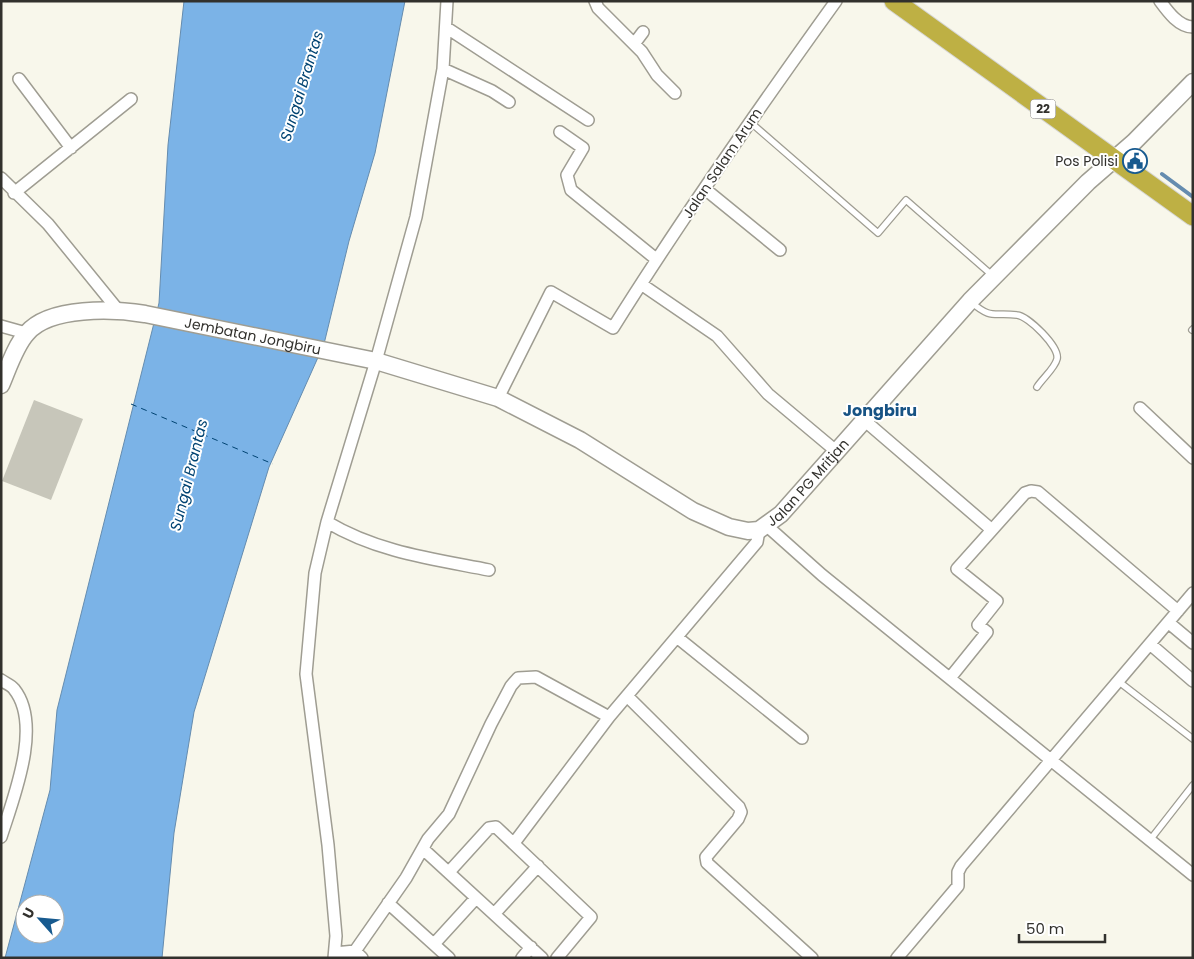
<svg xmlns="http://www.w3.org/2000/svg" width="1194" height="959" viewBox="0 0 1194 959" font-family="Poppins,sans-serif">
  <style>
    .water { fill: #7bb3e7; stroke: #658caf; fill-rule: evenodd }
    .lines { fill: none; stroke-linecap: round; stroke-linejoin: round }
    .stream { stroke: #658caf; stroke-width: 4 }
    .ferry { stroke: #004372; stroke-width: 1; stroke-dasharray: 6 5; stroke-linecap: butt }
    .building { fill: #c7c6ba }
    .service-casing { stroke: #9f9d92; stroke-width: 8 }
    .minor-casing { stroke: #9f9d92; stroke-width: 14 }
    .secondary-casing { stroke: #9f9d92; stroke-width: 19 }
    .trunk-casing { stroke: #d6d6d5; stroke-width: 21 }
    .service { stroke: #fff; stroke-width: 5.5 }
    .minor { stroke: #fff; stroke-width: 11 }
    .secondary { stroke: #fff; stroke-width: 16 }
    .trunk { stroke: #beb044; stroke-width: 19 }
    .labels { text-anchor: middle; stroke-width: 4; stroke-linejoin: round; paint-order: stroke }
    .shield { fill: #fff; stroke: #706f6c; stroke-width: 1 }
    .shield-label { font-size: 12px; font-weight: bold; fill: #32312d }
    .poi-label { font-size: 14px; fill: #32312d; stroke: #fff; text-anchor: end }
    .street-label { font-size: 14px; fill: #32312d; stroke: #fff }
    .water-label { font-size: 15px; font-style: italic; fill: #004372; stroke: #fff }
    .quarter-label { font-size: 16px; font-weight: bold; fill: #175384; stroke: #fff }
  </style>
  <rect width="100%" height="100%" fill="#f8f7eb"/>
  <!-- water -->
  <path class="water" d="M184 1H405L375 153 349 241 324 344 269 467 194 712 174 833 162 958H5L50 790 57 710 159 303 168 145ZM25 904H55V934H25Z"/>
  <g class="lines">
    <!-- stream -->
    <path class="stream" d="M1162 174 1193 197"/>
    <!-- ferry -->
    <path class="ferry" d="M131 404 273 464"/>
  </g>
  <!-- building -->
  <path class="building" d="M34 400 83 419 51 500 2 481Z"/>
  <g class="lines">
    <defs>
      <path id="service" d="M749 121 878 233 906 200 993 276
        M971 302C992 320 993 312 1017 315 1028 316 1060 347 1057 359 1055 368 1042 379 1037 387
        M1192 330 1193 329
        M1118 681 1193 739
        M1150 840 1193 785"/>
      <path id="minor" d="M595 1 598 8 642 52 657 75 675 93
        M1160 1C1168 12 1179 27 1193 27
        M447 28 588 120
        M634 44 643 32
        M443 69 492 91 509 102
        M19 79 71 148
        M560 132 583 148 567 175 571 190 656 259
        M1 178 48 224 118 310
        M705 189 780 250
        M14 193 131 99
        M641 284 717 336 768 394 836 451
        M1 326 26 333
        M498 398 551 292 613 328C683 216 759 108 836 1
        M1140 408 1193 458
        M864 420 992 530
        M327 522C377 552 433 559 489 570
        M767 526 822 575 1193 875
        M1169 623 1193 643
        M678 638 802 738
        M1150 644 1193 681
        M950 678 987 632 978 625 997 601 957 569 1025 493 1031 491 1038 492 1178 611
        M1 680C5 683 11 685 14 689 43 725 13 799 1 837
        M627 696 739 807 741 812 738 819 706 857 707 863 812 958
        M514 843 609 717
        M423 849 542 958
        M449 872 489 828 496 827 591 917 557 958
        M388 903 449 958
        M495 913 538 866
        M434 944 476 898
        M355 951 406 878 428 839 449 814 491 724 511 686 518 678 536 677 609 717 757 542 759 530
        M335 953 355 951 362 958
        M334 958 336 936 328 845 306 674 315 573 327 522 376 361 416 217 443 69 447 1
        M522 958 531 947
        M897 958 958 886V872L961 866 1193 593"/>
      <g id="secondary">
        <path id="s1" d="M1 385C8 369 15 346 27 333 50 306 114 309 145 314L376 361 498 398 580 440 693 511 729 527 748 531 759 530 781 514 970 301 1088 182 1134 142 1193 82"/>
      </g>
      <path id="trunk" d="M894 1 1193 216"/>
    </defs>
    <!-- service casing -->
    <use href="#service" class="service-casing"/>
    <!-- minor casing -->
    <use href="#minor" class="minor-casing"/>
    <!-- secondary casing -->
    <use href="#secondary" class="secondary-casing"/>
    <!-- trunk casing -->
    <use href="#trunk" class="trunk-casing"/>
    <!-- service -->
    <use href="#service" class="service"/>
    <!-- minor -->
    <use href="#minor" class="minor"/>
    <!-- secondary -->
    <use href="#secondary" class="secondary"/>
    <!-- trunk -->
    <use href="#trunk" class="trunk"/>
  </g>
  <!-- icons -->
  <defs>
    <symbol id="civic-ring" viewBox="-11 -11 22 22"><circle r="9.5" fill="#fff" stroke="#175a8f" stroke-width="1.5"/><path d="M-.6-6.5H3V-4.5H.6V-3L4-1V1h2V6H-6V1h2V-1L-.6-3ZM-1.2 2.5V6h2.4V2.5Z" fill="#175a8f"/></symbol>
  </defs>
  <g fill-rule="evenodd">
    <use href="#civic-ring" x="1121" y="147" width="28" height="28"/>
  </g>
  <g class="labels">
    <!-- shield labels -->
    <rect class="shield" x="1030.5" y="99.5" width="25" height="19" rx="4"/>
    <g class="shield-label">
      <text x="1043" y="113">22</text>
    </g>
    <!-- poi labels -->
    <g class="poi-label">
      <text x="1118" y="166">Pos Polisi</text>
    </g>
    <!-- street labels -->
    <g class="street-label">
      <text transform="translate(722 163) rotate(-56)" y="5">Jalan Salam Arum</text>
      <text dy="5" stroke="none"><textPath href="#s1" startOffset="292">Jembatan Jongbiru</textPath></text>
      <text dy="5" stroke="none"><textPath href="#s1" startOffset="909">Jalan PG Mritjan</textPath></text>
    </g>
    <!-- water labels -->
    <g class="water-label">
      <text transform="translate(302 86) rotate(-73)" y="5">Sungai Brantas</text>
      <text transform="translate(189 475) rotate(-76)" y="5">Sungai Brantas</text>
    </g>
    <!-- quarter labels -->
    <g class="quarter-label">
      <text x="880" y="416">Jongbiru</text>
    </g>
  </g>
  <!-- border -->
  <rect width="1194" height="959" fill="none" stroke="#32312d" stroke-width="5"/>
  <!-- north arrow -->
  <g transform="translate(40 919) rotate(297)"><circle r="24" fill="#ffffff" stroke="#adadab"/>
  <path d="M0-4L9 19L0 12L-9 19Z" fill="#175a8f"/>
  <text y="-8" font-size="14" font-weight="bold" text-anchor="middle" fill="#32312d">U</text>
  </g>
  <!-- scale -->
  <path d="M1019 934v8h86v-8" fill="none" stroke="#32312d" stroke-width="2.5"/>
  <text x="1026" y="934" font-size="15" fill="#32312d" stroke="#ffffff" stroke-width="4" paint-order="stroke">50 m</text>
</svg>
